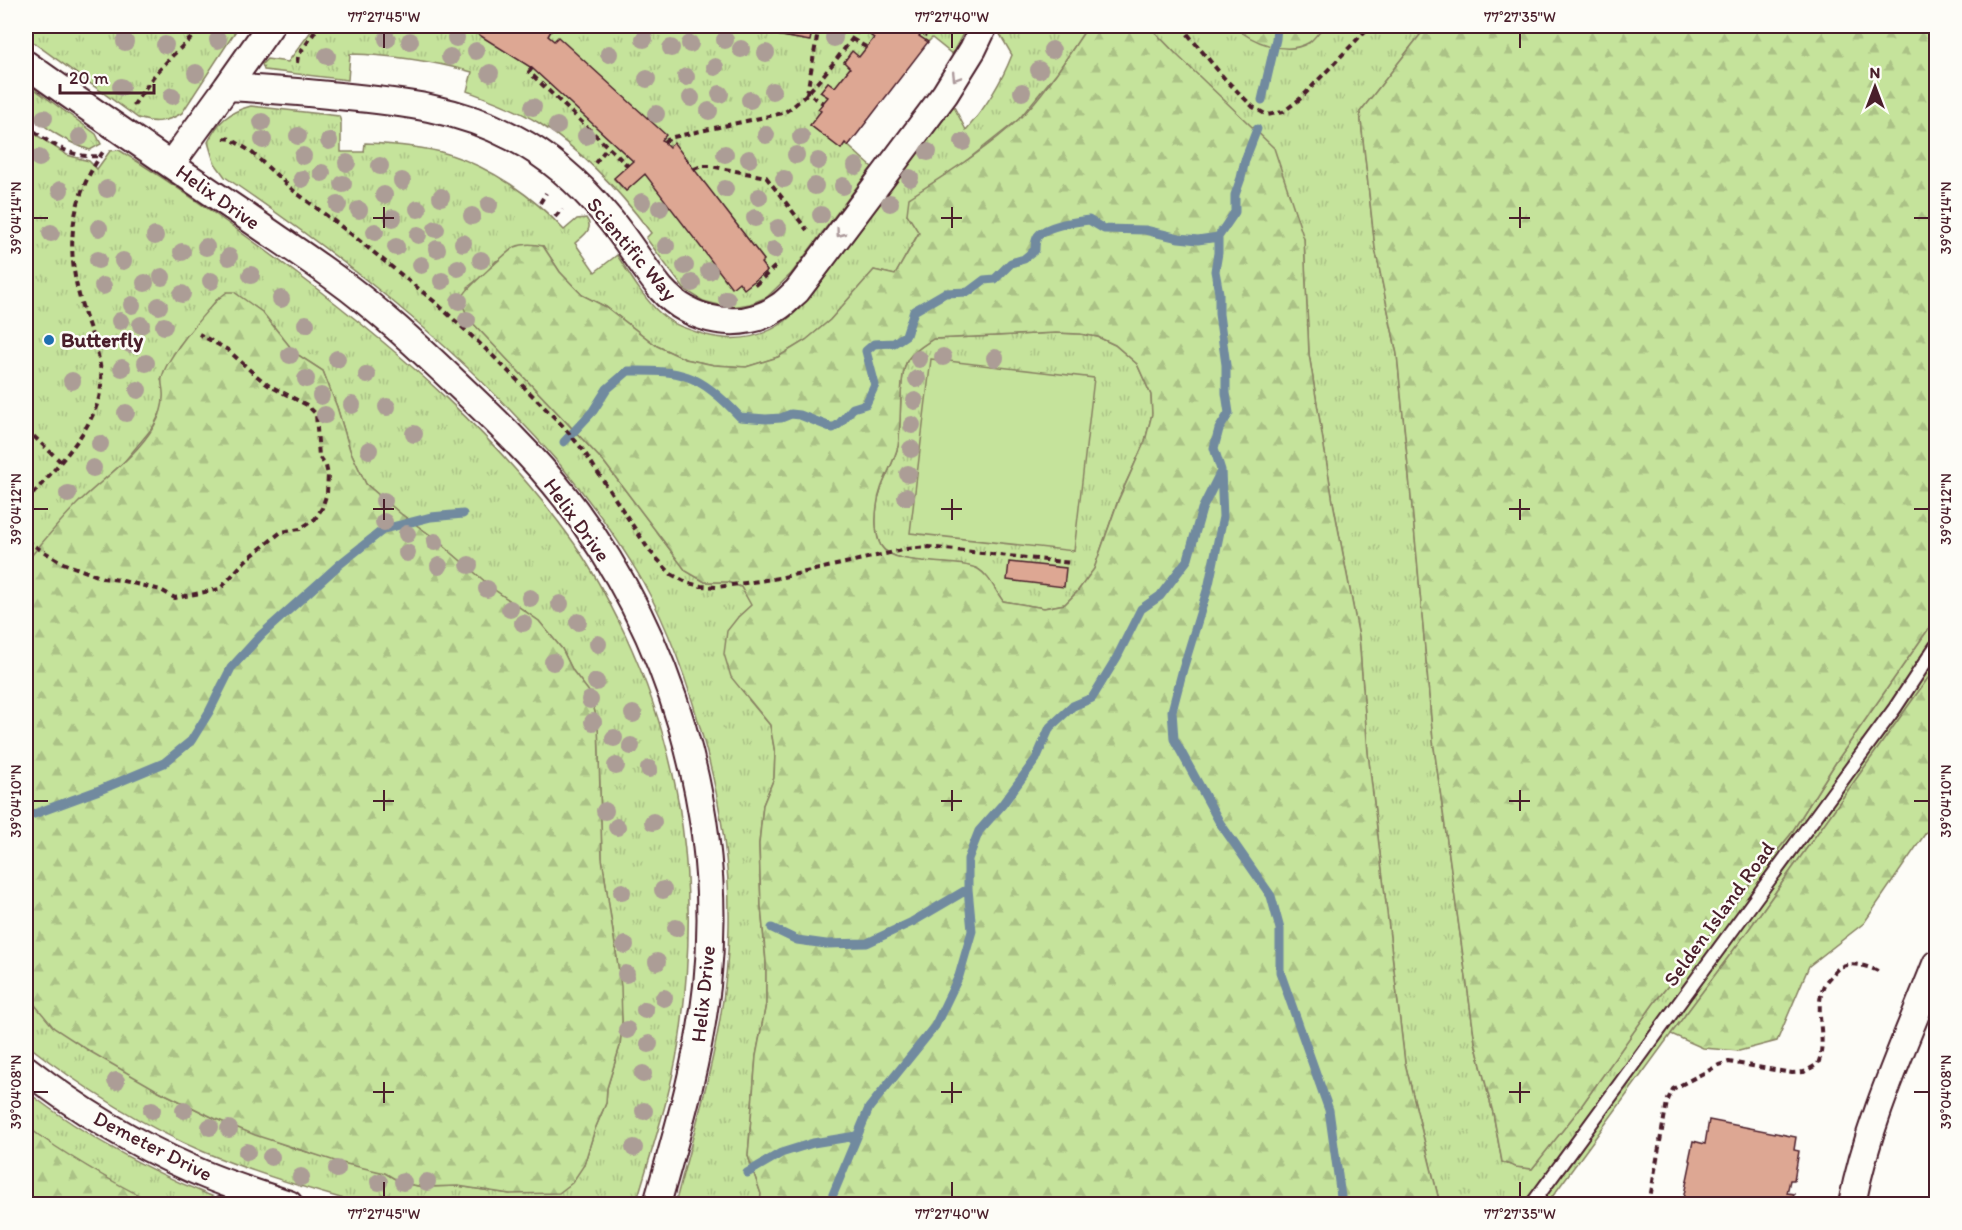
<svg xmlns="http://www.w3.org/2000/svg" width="1962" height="1230" viewBox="0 0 1962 1230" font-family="Itim,sans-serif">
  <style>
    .grass { fill: url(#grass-tufts); stroke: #888163; stroke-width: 1.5 }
    .forest { fill: url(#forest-firs); stroke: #888163; stroke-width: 1.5; fill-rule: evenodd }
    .pitch { fill: #c5e39b; stroke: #888163; stroke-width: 1.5 }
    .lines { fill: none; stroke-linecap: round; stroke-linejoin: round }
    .stream { stroke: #718a9f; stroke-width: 9 }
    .building { fill: #dda793; stroke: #4a1f2b; stroke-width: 1.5 }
    .lane-casing { stroke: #4a1f2b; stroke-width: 16 }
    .street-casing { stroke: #4a1f2b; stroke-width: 30 }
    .path { stroke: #4a1f2b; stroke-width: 4; stroke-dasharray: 6 4.5; stroke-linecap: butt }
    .lane { stroke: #fdfcf7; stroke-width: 12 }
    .street { stroke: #fdfcf7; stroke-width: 26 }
    .tree { fill: #ac9d96 }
    .oneway { stroke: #ac999b }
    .ticks { fill: none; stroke: #4a1f2b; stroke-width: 2 }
    .poi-dot { fill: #1f6fb2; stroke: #fdfcf7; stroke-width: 2 }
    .labels { text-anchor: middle; stroke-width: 5; stroke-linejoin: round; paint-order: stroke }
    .street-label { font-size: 21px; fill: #4a1f2b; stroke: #fdfcf7 }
    .poi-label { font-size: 21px; font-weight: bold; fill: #4a1f2b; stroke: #fdfcf7; text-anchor: start }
    .neatline { fill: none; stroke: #4a1f2b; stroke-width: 2 }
    .ticks-label { font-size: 15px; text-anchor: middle; fill: #4a1f2b }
  </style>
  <defs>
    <pattern id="grass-tufts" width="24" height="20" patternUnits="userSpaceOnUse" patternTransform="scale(1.5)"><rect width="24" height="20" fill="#c5e39b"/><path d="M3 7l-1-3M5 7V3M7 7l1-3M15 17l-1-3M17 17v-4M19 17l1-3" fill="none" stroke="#abc286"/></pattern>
    <pattern id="forest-firs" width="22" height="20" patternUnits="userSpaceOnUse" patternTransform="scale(1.5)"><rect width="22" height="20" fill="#c5e39b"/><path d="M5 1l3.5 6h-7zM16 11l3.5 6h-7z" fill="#abc286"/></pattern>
  </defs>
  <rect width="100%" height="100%" fill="#fdfcf7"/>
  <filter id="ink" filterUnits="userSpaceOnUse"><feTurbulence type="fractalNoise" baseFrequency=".0167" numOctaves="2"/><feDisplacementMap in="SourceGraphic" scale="12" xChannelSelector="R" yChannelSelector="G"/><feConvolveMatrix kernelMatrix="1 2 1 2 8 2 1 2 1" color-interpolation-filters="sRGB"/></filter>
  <g filter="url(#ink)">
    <!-- grass -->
    <path class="grass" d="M26 26H239L182 113C167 122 154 124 138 118L26 37Z
      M315 26H465L532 68 633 161 614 179 626 191 645 174 744 288 767 271 761 263 764 260 674 144 669 147 548 36 551 31 542 26H725L809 41 813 26H872L867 32 874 38 859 57 852 52 844 62 850 68 835 87 828 82 821 91 828 97 819 109 821 111 810 125 841 149 845 143 872 167 791 274 767 297 750 304 732 307 719 305 703 301 684 289 646 238 651 233C619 190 584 152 539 123 516 109 491 100 467 91L472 72C432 61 392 55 350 54L348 80 264 70 262 64 267 59 288 62Z
      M927 26H967L952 54 932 38 928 42 919 36Z
      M1000 26H1088L1058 71 1019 119 966 161 907 214 919 232 895 275 874 270 830 320 806 340 778 357 746 367 714 365 685 359 657 346 606 307 582 295 560 272 543 246 496 261 487 272 468 287 471 321 604 462 686 571 705 582H728L741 587 752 605 738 617 749 700 770 725 775 753 774 778 763 805 759 844 761 906 766 962V1004L756 1056 748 1156 761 1194 760 1204H675C699 1113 728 1021 729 926 730 868 721 806 706 749 691 692 672 634 643 582 607 519 562 463 511 411 423 319 330 249 225 177L214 162 208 142C218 122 228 112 251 106L339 116 341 122V152H364L365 143C393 144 421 146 448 154 492 168 533 196 564 230L577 219 586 218C595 229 583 236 575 243L595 272 617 255C630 275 643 298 661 314 674 326 690 330 706 335 775 352 807 305 840 254L953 105 966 130C986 107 1001 83 1012 55L998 31Z
      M1149 26H1234L1240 31 1309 43 1324 26H1427L1360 112 1375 248 1397 354 1417 558 1433 740 1475 1042 1493 1113 1502 1162 1516 1167 1532 1169 1577 1112 1654 1003 1790 835 1836 762 1936 618V667L1747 932 1671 1034 1547 1204H1440L1405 1063 1368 753 1359 637 1333 502 1309 354 1304 239 1177 55Z
      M26 83 96 134 101 144 90 150C65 142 46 128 26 112Z
      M26 128 67 155 89 161 97 169 110 151 119 150C181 188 241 232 300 276 402 353 500 439 574 543 594 572 610 603 625 634 685 763 699 888 681 1028 674 1086 652 1148 636 1204H364L351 1201C301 1187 252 1172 204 1152 141 1125 80 1086 26 1044V983L35 1005 155 1089 216 1119 296 1149 385 1173 402 1183 424 1187 458 1186 510 1194 584 1165 595 1129 606 1103 607 1088 620 1046 622 1021 617 958 602 858 598 724 590 693 573 671 562 649 539 621 496 591 433 537 401 514 366 484 350 450 337 407 323 371 295 353 262 312 219 297 179 346 161 379 164 392 163 407 153 427 124 462 77 505 26 562Z
      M1056 333 1080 334 1098 337 1115 345 1137 364 1151 395 1152 414 1145 441 1118 500 1094 569 1077 592 1065 604 1044 608 1003 601C995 591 989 575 977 569 957 559 894 568 881 546 875 535 875 518 877 506 879 484 893 467 898 446 902 425 898 375 908 359 914 351 924 345 933 339Z
      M26 1091C86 1137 162 1179 233 1204H156L121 1187 60 1151 26 1126Z"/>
    <!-- forest -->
    <path class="forest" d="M1088 26H1149L1177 55 1274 148 1304 239 1309 354 1333 502 1359 637 1368 753 1405 1063 1440 1204H760L761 1194 748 1156 756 1056 766 1004V962L761 906 759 844 763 805 774 778 775 753 770 725 731 677 724 654 727 631 738 617 751 605 741 587 728 582H705L686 571 604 462 471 321C466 312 460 305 464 295 466 289 508 251 515 247 524 243 534 244 543 246L560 272 582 295 606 307 657 346 685 359 714 365 746 367 778 357 806 340 830 320 874 270 895 275 919 233 907 214 909 198C946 174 986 150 1019 119 1045 94 1068 56 1088 26ZM1056 333 1080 334 1098 337 1115 345 1137 364 1151 395 1152 414 1145 441 1118 501 1094 569 1077 592 1065 604 1044 608 1003 601C995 591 990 576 978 569 957 558 894 568 881 546 875 535 875 518 877 506 879 484 893 467 898 446 902 425 898 375 908 359 914 351 924 345 933 339Z
      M1234 26H1324C1319 31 1314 40 1308 43 1286 56 1251 42 1234 26Z
      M1427 26H1936V618L1836 762 1790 835 1654 1003 1577 1112 1532 1169 1516 1167 1502 1162 1493 1113 1475 1042 1433 740 1417 558 1397 354 1375 248 1360 112Z
      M227 292H234L262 312 295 353 323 371 337 407 350 450 366 484 401 514 433 537 496 591 539 621 562 649 573 671 590 693 598 724 602 858 621 986 622 1021 620 1046 607 1088 606 1103 595 1129 584 1165 572 1183 559 1193 510 1194 458 1186 424 1187 402 1183 385 1173 338 1162 255 1135 216 1119 155 1089 91 1052 54 1028 35 1005 26 983V562C42 543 59 522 77 504 102 479 135 458 154 426 160 416 164 404 163 392 163 388 161 383 162 378 165 359 211 303 227 292Z
      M1936 667V818L1864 923 1809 966 1777 1041 1739 1051 1703 1048 1671 1034 1747 932Z
      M26 1126C67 1156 110 1181 156 1204H26Z"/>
    <!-- pitch -->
    <path class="pitch" d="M931 359 1094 378 1074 551 910 533Z"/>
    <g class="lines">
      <!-- stream -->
      <path class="stream" d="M1262 100 1276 39 1277 26
        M1257 129 1245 160 1241 178 1235 195V212L1218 237V253L1215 271 1219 293V314L1226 365V393L1229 413 1219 429 1214 448 1221 470 1223 517 1209 584 1183 669 1172 711 1174 739 1220 823 1271 896 1280 929V972L1329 1110 1342 1204
        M564 442 593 411 607 389 628 371C647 371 670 370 688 377 706 383 727 403 740 417L766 419 781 418 791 414 800 415 833 428 839 424 853 408 866 404 875 385 866 351 874 344 894 343 906 335 914 311 945 293 968 292 984 280 995 279 1011 263 1024 259 1035 250C1035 245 1035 240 1038 236 1046 225 1075 222 1089 220L1104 229 1145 230 1179 238 1198 240 1218 237
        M26 817 102 789 164 763 191 741 209 712 231 668 261 635 340 564 384 529 431 517 463 514
        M772 928 797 940 826 944 867 943 912 922 968 889
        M747 1173 781 1153 813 1143 856 1136
        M829 1204 869 1108 935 1026 959 976 972 931 968 889V859L979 831 1002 805 1036 759 1050 727 1073 706 1092 698 1117 657 1141 609 1160 596 1188 559 1202 509 1220 473"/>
    </g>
    <!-- building -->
    <path class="building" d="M465 26H542L551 31 548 36 554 41 558 37 666 135 662 140 669 147 674 143 764 260 761 263 767 271 744 289 739 282 732 288 645 174 626 191 614 178 633 161 532 68Z
      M725 26H813L810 41Z
      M872 26H927L919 36 928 42 848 146 845 143 841 149 810 125 821 111 818 109 828 97 820 92 828 82 835 87 850 68 844 62 852 51 859 57 874 38 867 33Z
      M1009 562 1066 568 1064 587 1007 580Z
      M1709 1120 1796 1137 1794 1150 1799 1151 1794 1180H1790L1787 1193 1794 1194 1792 1204H1682L1691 1161 1689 1160 1693 1141 1705 1144Z"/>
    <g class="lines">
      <defs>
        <path id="lane" d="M1532 1204 1895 708 1936 646"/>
        <path id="street" d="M26 64C96 114 168 163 240 212 271 234 304 255 335 278 378 309 417 346 455 382 492 417 534 457 565 497 671 633 725 814 707 986 699 1061 677 1133 657 1204
          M227 87 270 26
          M171 164 227 87C264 89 302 92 339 96 402 102 458 108 514 138 549 156 582 186 607 216 627 239 642 266 661 289 690 322 743 333 780 306 786 302 791 296 797 291L945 94 973 49 984 26
          M26 1069C77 1109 135 1144 194 1170 225 1184 258 1194 289 1204
          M1852 1204C1868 1121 1905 1043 1936 964"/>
      </defs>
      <!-- lane casing -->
      <use href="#lane" class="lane-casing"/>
      <!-- street casing -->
      <use href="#street" class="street-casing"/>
      <!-- path -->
      <path class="path" d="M819 26 807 93 823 103
        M1181 26 1225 79 1253 107 1267 115 1283 112 1301 98 1370 26
        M924 36 931 26
        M852 39 866 47
        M297 63 298 56 319 26
        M532 68 529 72 628 166
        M133 106 153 77 173 55 204 26
        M26 125C48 142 70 159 100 156
        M224 138 231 139 250 151 294 191 351 234 435 302 492 355 562 425 583 450 649 550 671 574 688 583 701 586 718 587 779 578 907 549 928 547 1072 563
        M664 142 673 137 783 113C807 101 844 49 862 26
        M595 163 608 147
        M694 169 702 166H710L766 177 807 230
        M540 203 546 193
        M555 217 562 209
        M755 285 778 264
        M26 429 60 461
        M26 502C51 472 93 432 100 393 105 368 94 341 86 318 65 258 66 205 103 152
        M26 541 63 563 103 578 119 580 161 590 175 598 220 589 245 561 281 532 300 529 315 519 322 508 327 493 328 475 326 466 319 457 316 414 307 405 268 385 252 372 228 350 199 334
        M1649 1204 1667 1102 1673 1089 1719 1065 1729 1062 1792 1073 1804 1072 1818 1064C1828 1039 1813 1010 1824 985 1826 981 1830 977 1833 974 1844 958 1865 965 1880 972"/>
      <!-- lane -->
      <use href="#lane" class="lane"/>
      <!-- street -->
      <use href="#street" class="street"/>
    </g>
    <!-- trees -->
    <g class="tree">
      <circle cx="456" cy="38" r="9"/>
      <circle cx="834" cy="38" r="9"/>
      <circle cx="387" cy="39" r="9"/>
      <circle cx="644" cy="39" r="9"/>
      <circle cx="218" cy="40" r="9"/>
      <circle cx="725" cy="40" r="9"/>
      <circle cx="410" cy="41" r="9"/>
      <circle cx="125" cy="42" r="9"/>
      <circle cx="690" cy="44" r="9"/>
      <circle cx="165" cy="45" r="9"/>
      <circle cx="671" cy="48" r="9"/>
      <circle cx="741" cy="49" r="9"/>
      <circle cx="1052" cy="50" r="9"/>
      <circle cx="476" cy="51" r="9"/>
      <circle cx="766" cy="53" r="9"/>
      <circle cx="609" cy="54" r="9"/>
      <circle cx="327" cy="56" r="9"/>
      <circle cx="450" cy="57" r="9"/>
      <circle cx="715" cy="67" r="9"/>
      <circle cx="1039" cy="70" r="9"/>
      <circle cx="196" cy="73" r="9"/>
      <circle cx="490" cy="73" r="9"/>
      <circle cx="686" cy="77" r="9"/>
      <circle cx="647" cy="79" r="9"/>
      <circle cx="121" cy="87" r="9"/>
      <circle cx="773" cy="91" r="9"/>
      <circle cx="1022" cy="92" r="9"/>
      <circle cx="720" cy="94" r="9"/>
      <circle cx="172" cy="96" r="9"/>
      <circle cx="691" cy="98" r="9"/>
      <circle cx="750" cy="100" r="9"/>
      <circle cx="533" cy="107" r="9"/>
      <circle cx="709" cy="111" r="9"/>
      <circle cx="656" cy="114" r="9"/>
      <circle cx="44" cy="118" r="9"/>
      <circle cx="262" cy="122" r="9"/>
      <circle cx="557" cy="126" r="9"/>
      <circle cx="766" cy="135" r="9"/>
      <circle cx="298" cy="136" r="9"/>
      <circle cx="586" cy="136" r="9"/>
      <circle cx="80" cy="137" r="9"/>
      <circle cx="801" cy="137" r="9"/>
      <circle cx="263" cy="140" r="9"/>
      <circle cx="329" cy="141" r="9"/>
      <circle cx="963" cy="142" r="9"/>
      <circle cx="928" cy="152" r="9"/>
      <circle cx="725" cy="154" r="9"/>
      <circle cx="796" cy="155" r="9"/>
      <circle cx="303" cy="156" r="9"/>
      <circle cx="39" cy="158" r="9"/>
      <circle cx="749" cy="159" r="9"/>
      <circle cx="818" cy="161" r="9"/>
      <circle cx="347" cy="163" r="9"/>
      <circle cx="380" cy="166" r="9"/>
      <circle cx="856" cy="166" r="9"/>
      <circle cx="322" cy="173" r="9"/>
      <circle cx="910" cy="178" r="9"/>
      <circle cx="302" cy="179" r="9"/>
      <circle cx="784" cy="179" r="9"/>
      <circle cx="402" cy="181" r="9"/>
      <circle cx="343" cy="184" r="9"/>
      <circle cx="815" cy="186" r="9"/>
      <circle cx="843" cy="186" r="9"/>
      <circle cx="107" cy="189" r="9"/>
      <circle cx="725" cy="189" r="9"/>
      <circle cx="60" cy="190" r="9"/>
      <circle cx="384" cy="195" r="9"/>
      <circle cx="441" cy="197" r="9"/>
      <circle cx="759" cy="197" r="9"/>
      <circle cx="642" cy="202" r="9"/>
      <circle cx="890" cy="203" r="9"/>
      <circle cx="338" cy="205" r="9"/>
      <circle cx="489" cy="205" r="9"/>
      <circle cx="660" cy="208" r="9"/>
      <circle cx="418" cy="209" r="9"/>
      <circle cx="359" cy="210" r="9"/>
      <circle cx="821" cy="215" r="9"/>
      <circle cx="472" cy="216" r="9"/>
      <circle cx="393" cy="218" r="9"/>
      <circle cx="755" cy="218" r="9"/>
      <circle cx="99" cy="228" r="9"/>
      <circle cx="778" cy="228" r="9"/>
      <circle cx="436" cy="229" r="9"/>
      <circle cx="375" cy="232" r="9"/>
      <circle cx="51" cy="233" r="9"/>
      <circle cx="418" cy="235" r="9"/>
      <circle cx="155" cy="236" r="9"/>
      <circle cx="463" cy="243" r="9"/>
      <circle cx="666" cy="246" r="9"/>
      <circle cx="206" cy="247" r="9"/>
      <circle cx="396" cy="247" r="9"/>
      <circle cx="437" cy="249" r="9"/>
      <circle cx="774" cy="250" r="9"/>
      <circle cx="182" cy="252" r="9"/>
      <circle cx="229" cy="257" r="9"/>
      <circle cx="98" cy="260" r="9"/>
      <circle cx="481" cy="260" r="9"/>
      <circle cx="123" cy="261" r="9"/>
      <circle cx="421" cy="265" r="9"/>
      <circle cx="685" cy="266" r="9"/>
      <circle cx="458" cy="268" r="9"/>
      <circle cx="709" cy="271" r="9"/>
      <circle cx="251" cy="275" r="9"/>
      <circle cx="162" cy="277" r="9"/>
      <circle cx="211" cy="281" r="9"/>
      <circle cx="442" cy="281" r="9"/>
      <circle cx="145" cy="283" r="9"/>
      <circle cx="692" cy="283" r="9"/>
      <circle cx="103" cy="286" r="9"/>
      <circle cx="182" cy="294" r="9"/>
      <circle cx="281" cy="299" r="9"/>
      <circle cx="727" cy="299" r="9"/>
      <circle cx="459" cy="301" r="9"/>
      <circle cx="132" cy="305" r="9"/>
      <circle cx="159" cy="306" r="9"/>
      <circle cx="467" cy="320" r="9"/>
      <circle cx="120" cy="321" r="9"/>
      <circle cx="306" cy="324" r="9"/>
      <circle cx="141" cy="325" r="9"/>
      <circle cx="164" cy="326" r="9"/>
      <circle cx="130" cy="344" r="9"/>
      <circle cx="290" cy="355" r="9"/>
      <circle cx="943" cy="357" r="9"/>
      <circle cx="995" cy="358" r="9"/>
      <circle cx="337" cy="359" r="9"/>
      <circle cx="919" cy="359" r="9"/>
      <circle cx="146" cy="363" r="9"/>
      <circle cx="122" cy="368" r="9"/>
      <circle cx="367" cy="375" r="9"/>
      <circle cx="306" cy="379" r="9"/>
      <circle cx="917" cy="379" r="9"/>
      <circle cx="72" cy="381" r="9"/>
      <circle cx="138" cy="390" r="9"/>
      <circle cx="321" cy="396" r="9"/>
      <circle cx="915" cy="401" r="9"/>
      <circle cx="352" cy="405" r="9"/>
      <circle cx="387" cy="407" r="9"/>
      <circle cx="126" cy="413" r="9"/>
      <circle cx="325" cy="415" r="9"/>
      <circle cx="912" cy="425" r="9"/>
      <circle cx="414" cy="434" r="9"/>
      <circle cx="100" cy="444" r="9"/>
      <circle cx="911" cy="449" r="9"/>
      <circle cx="369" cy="450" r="9"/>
      <circle cx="93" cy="468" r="9"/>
      <circle cx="908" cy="474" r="9"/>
      <circle cx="68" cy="494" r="9"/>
      <circle cx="906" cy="497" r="9"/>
      <circle cx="384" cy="501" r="9"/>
      <circle cx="384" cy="522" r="9"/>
      <circle cx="407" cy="534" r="9"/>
      <circle cx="435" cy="542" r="9"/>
      <circle cx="407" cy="553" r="9"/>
      <circle cx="469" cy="565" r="9"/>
      <circle cx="439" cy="566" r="9"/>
      <circle cx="487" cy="589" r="9"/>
      <circle cx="530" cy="598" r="9"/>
      <circle cx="560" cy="604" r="9"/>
      <circle cx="510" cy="609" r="9"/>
      <circle cx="578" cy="622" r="9"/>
      <circle cx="523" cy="623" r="9"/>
      <circle cx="598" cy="644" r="9"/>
      <circle cx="553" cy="662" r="9"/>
      <circle cx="596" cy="682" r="9"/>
      <circle cx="590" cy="700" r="9"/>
      <circle cx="633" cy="714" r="9"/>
      <circle cx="593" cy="722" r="9"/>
      <circle cx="614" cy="738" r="9"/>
      <circle cx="631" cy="746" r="9"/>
      <circle cx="616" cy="766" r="9"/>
      <circle cx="649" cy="769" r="9"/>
      <circle cx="605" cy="811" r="9"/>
      <circle cx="653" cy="822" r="9"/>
      <circle cx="617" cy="827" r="9"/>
      <circle cx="663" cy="890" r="9"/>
      <circle cx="622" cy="892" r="9"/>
      <circle cx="676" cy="928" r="9"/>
      <circle cx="625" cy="945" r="9"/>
      <circle cx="657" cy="962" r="9"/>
      <circle cx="626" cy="974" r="9"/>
      <circle cx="664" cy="998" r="9"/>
      <circle cx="645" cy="1010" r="9"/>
      <circle cx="627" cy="1030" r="9"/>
      <circle cx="649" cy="1044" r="9"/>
      <circle cx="643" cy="1074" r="9"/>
      <circle cx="116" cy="1081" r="9"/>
      <circle cx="152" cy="1110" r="9"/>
      <circle cx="184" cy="1110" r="9"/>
      <circle cx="644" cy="1111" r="9"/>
      <circle cx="210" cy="1127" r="9"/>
      <circle cx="229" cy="1129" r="9"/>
      <circle cx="634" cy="1148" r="9"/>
      <circle cx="247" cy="1152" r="9"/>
      <circle cx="271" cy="1157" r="9"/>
      <circle cx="337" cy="1169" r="9"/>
      <circle cx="301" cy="1177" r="9"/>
      <circle cx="379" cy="1182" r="9"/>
      <circle cx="403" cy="1182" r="9"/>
      <circle cx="427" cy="1182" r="9"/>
    </g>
    <!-- one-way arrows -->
    <defs><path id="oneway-chevron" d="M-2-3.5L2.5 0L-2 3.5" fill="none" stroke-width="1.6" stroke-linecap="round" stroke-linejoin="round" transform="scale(1.5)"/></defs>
    <g class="oneway">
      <use href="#oneway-chevron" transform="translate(956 77) rotate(122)"/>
      <use href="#oneway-chevron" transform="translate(840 233) rotate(127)"/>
    </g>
  </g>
  <!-- ticks -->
  <path class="ticks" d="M384 33V48M952 33V48M1520 33V48M384 207V228M952 207V228M1520 207V228M33 218H48M373 218H394M941 218H962M1509 218H1530M1914 218H1929M384 499V520M952 499V520M1520 499V520M33 509H48M373 509H394M941 509H962M1509 509H1530M1914 509H1929M384 790V811M952 790V811M1520 790V811M33 801H48M373 801H394M941 801H962M1509 801H1530M1914 801H1929M384 1082V1103M952 1082V1103M1520 1082V1103M33 1092H48M373 1092H394M941 1092H962M1509 1092H1530M1914 1092H1929M384 1182V1197M952 1182V1197M1520 1182V1197"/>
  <!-- markers -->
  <circle class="poi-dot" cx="49" cy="340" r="6"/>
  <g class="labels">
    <!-- street labels -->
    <g class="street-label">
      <text transform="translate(218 197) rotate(35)" y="7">Helix Drive</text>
      <text transform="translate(632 249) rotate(50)" y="7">Scientific Way</text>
      <text transform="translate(577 520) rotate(54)" y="7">Helix Drive</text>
      <text transform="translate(1719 914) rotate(-54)" y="7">Selden Island Road</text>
      <text transform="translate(703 994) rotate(-84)" y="7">Helix Drive</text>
      <text transform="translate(153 1146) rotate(27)" y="7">Demeter Drive</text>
    </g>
    <!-- poi labels -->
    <g class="poi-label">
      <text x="61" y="347">Butterfly</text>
    </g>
  </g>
  <!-- margin -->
  <rect width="1962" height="1230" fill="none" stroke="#fdfcf7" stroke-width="66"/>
  <!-- north arrow -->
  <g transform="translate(1875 87)" stroke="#fdfcf7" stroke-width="4.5" paint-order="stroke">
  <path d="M0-4.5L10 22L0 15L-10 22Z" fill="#4a1f2b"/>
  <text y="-9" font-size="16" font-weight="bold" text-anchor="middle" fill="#4a1f2b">N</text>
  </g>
  <!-- scale -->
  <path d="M60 84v9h94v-9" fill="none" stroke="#4a1f2b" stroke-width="3"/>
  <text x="69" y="84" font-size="18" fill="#4a1f2b" stroke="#fdfcf7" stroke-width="4.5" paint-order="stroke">20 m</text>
  <rect x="33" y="33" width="1896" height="1164" class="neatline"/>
  <g class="ticks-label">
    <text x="384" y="22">77°27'45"W</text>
    <text x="952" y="22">77°27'40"W</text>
    <text x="1520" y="22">77°27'35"W</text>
    <text transform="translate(16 218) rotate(-90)" y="5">39°04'14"N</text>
    <text transform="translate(1946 218) rotate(-90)" y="5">39°04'14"N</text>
    <text transform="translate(16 509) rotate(-90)" y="5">39°04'12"N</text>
    <text transform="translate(1946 509) rotate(-90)" y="5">39°04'12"N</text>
    <text transform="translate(16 801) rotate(-90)" y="5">39°04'10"N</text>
    <text transform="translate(1946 801) rotate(-90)" y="5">39°04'10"N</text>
    <text transform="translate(16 1092) rotate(-90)" y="5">39°04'08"N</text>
    <text transform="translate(1946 1092) rotate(-90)" y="5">39°04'08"N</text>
    <text x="384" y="1219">77°27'45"W</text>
    <text x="952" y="1219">77°27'40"W</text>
    <text x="1520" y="1219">77°27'35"W</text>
  </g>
</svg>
